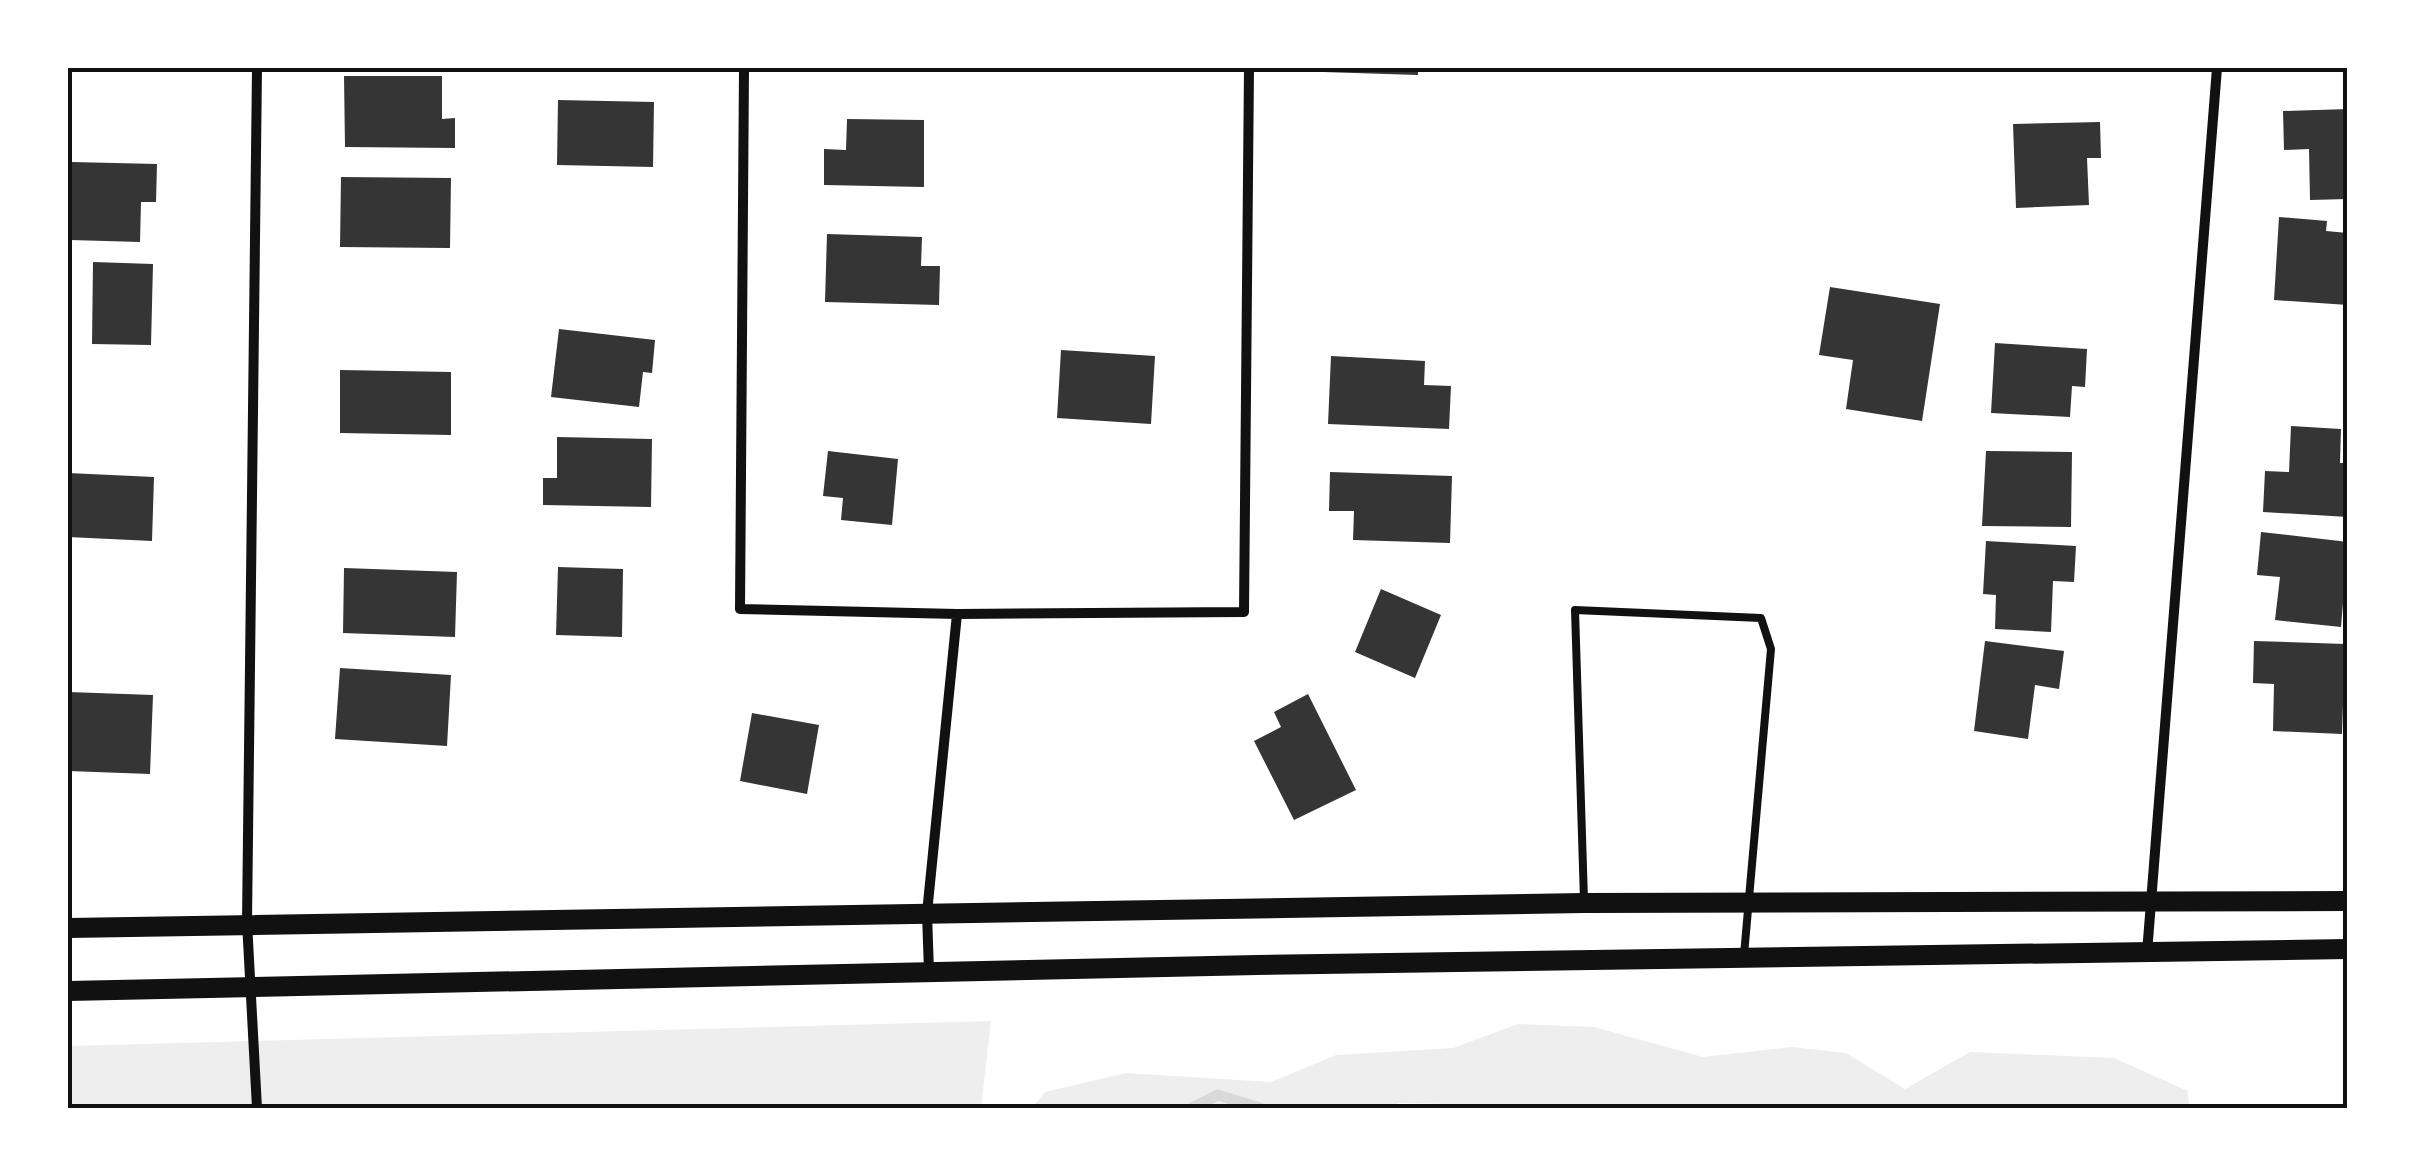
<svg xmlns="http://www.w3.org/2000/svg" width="2415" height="1176" viewBox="0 0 2415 1176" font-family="'IBM Plex Serif',serif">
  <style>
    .green { fill: #eee }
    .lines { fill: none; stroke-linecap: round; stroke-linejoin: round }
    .stream { stroke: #d9d9d9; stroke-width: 11 }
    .building { fill: #353535 }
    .service { stroke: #111; stroke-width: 8 }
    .minor { stroke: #111; stroke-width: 10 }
    .secondary { stroke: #111; stroke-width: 20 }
    .neatline { fill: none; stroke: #111; stroke-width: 4 }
  </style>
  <rect width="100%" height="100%" fill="#fff"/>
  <!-- green -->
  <path class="green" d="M991 1021 981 1108H68V1046Z
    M1518 1024 1594 1027 1703 1057 1792 1047 1846 1053 1905 1089 1970 1052 2114 1058 2188 1091 2189 1108H1453L1448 1104 1398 1103 1393 1108H1032L1045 1092 1126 1073 1271 1082 1336 1055 1453 1048Z"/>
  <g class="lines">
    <!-- stream -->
    <path class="stream" d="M1192 1108 1218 1095 1260 1108"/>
  </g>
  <!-- building -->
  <path class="building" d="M1323 68H1418V75L1323 72Z
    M344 76H442V119L455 118V148L345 147Z
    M558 100 654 102 653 167 557 165Z
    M2348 109V199L2310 200 2309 149 2284 150 2283 111Z
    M847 119 924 120V187L824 185V149L846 150Z
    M2100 122 2101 158H2087L2089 205 2016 208 2013 124Z
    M72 162 157 164 156 202H141L140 242 70 240Z
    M341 177 451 178 450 248 340 247Z
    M2279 217 2327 221 2326 231 2348 233V305L2274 300Z
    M827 234 922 237 921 266H940L939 305 825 302Z
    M93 262 153 264 151 345 92 344Z
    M1830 287 1940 304 1922 421 1846 409 1853 360 1819 355Z
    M559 329 655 340 652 373 643 372 639 407 551 397Z
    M1995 343 2087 349 2085 387 2072 386 2070 417 1991 413Z
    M1061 350 1155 356 1151 424 1057 418Z
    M1331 356 1425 361 1424 385 1451 386 1449 429 1328 424Z
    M340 370 451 372V435L340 433Z
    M2291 426 2341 429 2340 463H2348V517L2263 512 2265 471 2289 472Z
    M557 437 652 439 651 507 543 505V478H557Z
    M828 451 898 459 892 525 841 520 843 498 823 496Z
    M1986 451 2072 452 2071 527 1982 526Z
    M1330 472 1452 476 1450 543 1353 540 1354 511H1329Z
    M68 473 154 477 152 541 68 537Z
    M2261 532 2348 542 2341 627 2275 620 2280 577 2257 575Z
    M1986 541 2076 546 2074 582 2053 581 2051 632 1995 629 1996 595 1983 594Z
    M558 567 623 569 622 637 556 635Z
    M344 568 457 572 455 637 343 633Z
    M1381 589 1441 615 1415 678 1355 652Z
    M1985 641 2064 651 2059 689 2035 685 2028 739 1974 731Z
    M2254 641 2345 644 2342 734 2273 731 2274 684 2253 683Z
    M340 668 451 675 447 746 335 739Z
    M68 692 153 695 150 774 68 771Z
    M1308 694 1356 790 1294 820 1254 741 1281 727 1274 712Z
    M752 713 819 725 807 794 740 781Z"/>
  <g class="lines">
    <!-- service -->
    <path class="service" d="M1584 900 1575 610 1761 618 1771 649 1744 955"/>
    <!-- minor -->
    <path class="minor" d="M257 68 247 922 257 1108
      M744 68 740 609 957 614 1244 612 1249 68
      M2147 953 2217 68
      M929 972 927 913 957 614"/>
    <!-- secondary -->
    <path class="secondary" d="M68 928 1584 903 2348 901
      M68 991 1257 965 2348 949"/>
  </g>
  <!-- border -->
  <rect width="2415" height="1176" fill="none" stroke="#ffffff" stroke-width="140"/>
  <rect x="70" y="70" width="2275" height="1036" class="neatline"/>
</svg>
